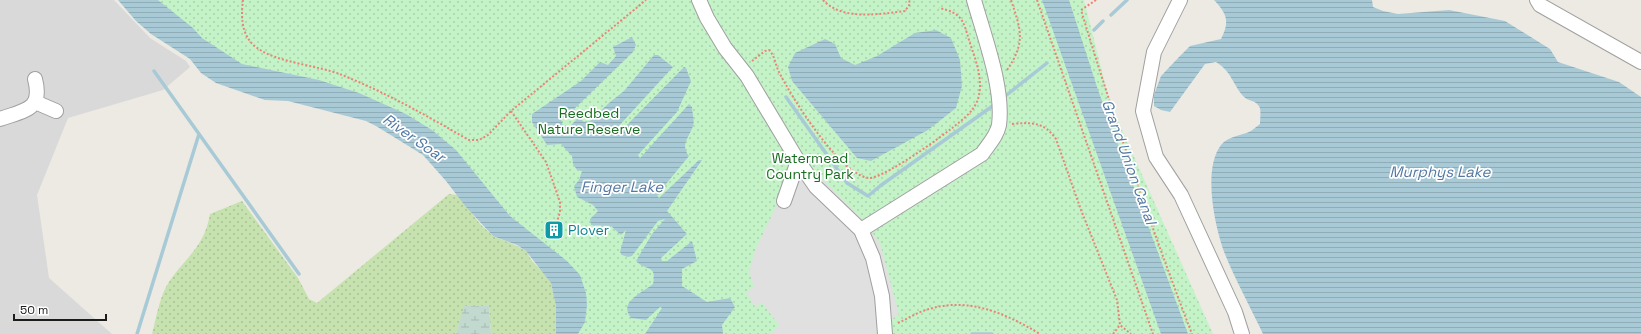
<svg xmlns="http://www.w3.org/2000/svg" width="1641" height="334" viewBox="0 0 1641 334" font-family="'Space Grotesk',sans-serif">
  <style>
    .residential { fill: #dad9d9 }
    .grass { fill: url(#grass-dots) }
    .wetland { fill: url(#wetland-marsh) }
    .park { fill: url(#park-dots) }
    .parking { fill: #e0e0e0 }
    .water { fill: url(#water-rules) }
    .shadow { fill: #0003 }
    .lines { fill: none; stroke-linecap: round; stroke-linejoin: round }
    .stream { stroke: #a8cad6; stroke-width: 3.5 }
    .building { fill: url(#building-cross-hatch); stroke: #bcb1a7 }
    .minor-casing { stroke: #a0a0a0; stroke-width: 16 }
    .path { stroke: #ea8576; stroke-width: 2; stroke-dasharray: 2 2; stroke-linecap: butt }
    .minor { stroke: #fff; stroke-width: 14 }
    .labels { text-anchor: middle; stroke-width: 3.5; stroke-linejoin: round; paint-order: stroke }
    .park-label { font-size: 14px; fill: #176e20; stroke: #fff }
    .culture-label { font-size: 14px; fill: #0d838f; stroke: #fff; text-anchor: start }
    .water-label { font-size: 15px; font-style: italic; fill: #5378a1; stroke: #fff }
  </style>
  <defs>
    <pattern id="grass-dots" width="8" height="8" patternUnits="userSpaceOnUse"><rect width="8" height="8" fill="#c6e2ae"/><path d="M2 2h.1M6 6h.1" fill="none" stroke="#aac195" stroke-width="1.8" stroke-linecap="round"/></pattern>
    <pattern id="wetland-marsh" width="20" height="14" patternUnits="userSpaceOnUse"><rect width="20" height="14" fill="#c2d9cf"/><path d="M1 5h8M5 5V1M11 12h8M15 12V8" fill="none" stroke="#a6bab1"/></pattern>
    <pattern id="park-dots" width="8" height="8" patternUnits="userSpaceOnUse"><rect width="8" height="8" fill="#c4f3c8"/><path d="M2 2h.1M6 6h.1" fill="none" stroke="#a8d0ab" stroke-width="1.8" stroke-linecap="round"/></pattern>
    <pattern id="water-rules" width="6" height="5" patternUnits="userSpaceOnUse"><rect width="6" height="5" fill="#a8cad6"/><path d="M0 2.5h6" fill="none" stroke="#90adb7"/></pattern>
    <pattern id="building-cross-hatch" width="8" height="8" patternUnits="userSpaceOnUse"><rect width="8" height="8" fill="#b9b2ac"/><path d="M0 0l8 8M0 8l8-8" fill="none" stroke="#9e9893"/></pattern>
  </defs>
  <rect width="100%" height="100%" fill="#eceae3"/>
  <!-- residential -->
  <path class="residential" d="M0 0H114L150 38 186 61 190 67 163 90 68 118 37 195 49 278 112 334H0Z"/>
  <!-- grass -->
  <path class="grass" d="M449 194 457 195 481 225 493 236 517 246 526 251 532 261 545 274 551 283 554 295 556 306V334H491L489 306H465L456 334H152C156 319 159 300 166 287 182 259 204 250 210 214L242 201 298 278 309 299 317 303Z"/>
  <!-- wetland -->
  <path class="wetland" d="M464 306H489L491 334H456Z"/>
  <!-- park -->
  <path class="park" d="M158 0H1084L1110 103 1213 334H573L532 234 510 216 487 188 439 138 242 76Z"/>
  <!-- parking -->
  <path class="parking" d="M796 165 811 167 861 218 880 243 899 314 874 334H774L772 333 779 325 762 303 755 307 746 292 754 287 749 271 756 248Z"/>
  <!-- water -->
  <path class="water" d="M118 0H158L193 28 202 38 242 64 319 80 359 93 406 114 432 130 456 150 510 216 567 261 580 275 586 293 587 305 585 322 578 334H556V306L551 283 526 251 517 245 493 236 466 207 446 181 423 155 376 126 366 121 288 101 265 100 216 83 201 73 190 59 151 34 136 21Z
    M1042 0H1069L1098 90 1188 334H1161Z
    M1214 0H1372L1373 7 1383 11 1398 14 1449 10 1505 21 1550 49 1558 62 1619 82 1641 97V334H1263C1250 306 1234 278 1223 249 1214 222 1203 169 1221 145 1228 136 1241 136 1251 131 1254 129 1257 126 1260 124 1260 119 1261 112 1260 108 1256 99 1248 102 1243 96 1232 83 1232 72 1216 62L1205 64 1170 112 1161 110 1154 106V95L1161 76 1179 57 1190 46 1221 39C1230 21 1227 14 1214 0Z
    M936 30 951 38 960 60 962 86 956 108 928 130 871 161 857 158 792 81 788 67 795 53 825 39 835 44 841 58 855 65 877 56 915 33Z
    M632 37 636 45 633 52 572 111 561 119 563 126 569 127 579 117 584 122 590 121 610 102 624 91 654 55H658L673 67 617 128 616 131 618 134 684 67 686 68 691 81 677 112 638 155 640 158 689 104 692 107C692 112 695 121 693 126 689 138 680 144 689 156L657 195 659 198 699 160H702L667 211 687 234 661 258 662 261H667L692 241 697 261 682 269V286L707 302 730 298 735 307 722 325 723 334H645L662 308 660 307 646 320 631 318C618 302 642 293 653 284 657 264 647 272 636 261L652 234 665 219 658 221 632 256 628 257 622 255 620 252 626 230 621 235 611 226 591 225 590 219 598 211 593 205 577 197 574 186 579 180 582 171 577 170 573 164 572 156 561 144 547 145 532 122V114L581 81 600 62 608 65 616 56 613 47Z"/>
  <!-- shadow -->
  <path class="shadow" d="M551 224 563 230 560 238 548 232Z"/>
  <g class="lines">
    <!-- stream -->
    <path class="stream" d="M1111 15 1127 0
      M1094 30 1103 21
      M154 71 299 274
      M786 97 847 183 868 196 880 186 994 105
      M1004 97 1047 63
      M137 334 199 134
      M972 334H992"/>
  </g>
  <!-- building -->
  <path class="building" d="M551 223 561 227 558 237 547 233Z"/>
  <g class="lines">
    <defs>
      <path id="minor" d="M699 0 707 18 725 48 747 76 798 161 816 187 861 230 873 258 882 296 885 334
        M1180 0 1154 52 1143 111 1156 157 1181 195 1235 312 1242 334
        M1537 0 1540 5 1641 62
        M35 102 56 111
        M0 119C25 110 43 110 35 79
        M784 201 798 161
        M861 230 982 154C988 145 997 136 999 125 1004 88 984 36 974 0"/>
    </defs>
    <!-- minor casing -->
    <use href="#minor" class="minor-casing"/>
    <!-- path -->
    <path class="path" d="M243 0C241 16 241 36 256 47 276 63 318 65 342 75 387 93 427 116 469 140H479L488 135 511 111 646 0
      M823 0C842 21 880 14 905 11L910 4 909 0
      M1037 0 1153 334
      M1096 0 1081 10C1114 119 1151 227 1192 334
      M752 61 765 51 769 50C775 56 775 64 779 72 792 98 840 175 869 178 884 179 962 124 972 110 974 107 977 103 978 99 984 79 975 59 969 40 963 20 962 13 939 8
      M1007 70C1026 42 1021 30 1011 0
      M511 111 546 162 560 202V212L556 225
      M1012 124C1032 122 1044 122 1056 139L1081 210 1117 300 1120 325 1131 334
      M898 323C907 319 916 313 926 310 967 296 1005 313 1040 334
      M1113 334 1120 325"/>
    <!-- minor -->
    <use href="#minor" class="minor"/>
  </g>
  <!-- icons -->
  <defs>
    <symbol id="building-square" viewBox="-11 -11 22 22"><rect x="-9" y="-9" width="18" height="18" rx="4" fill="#0f9aa8" stroke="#fff"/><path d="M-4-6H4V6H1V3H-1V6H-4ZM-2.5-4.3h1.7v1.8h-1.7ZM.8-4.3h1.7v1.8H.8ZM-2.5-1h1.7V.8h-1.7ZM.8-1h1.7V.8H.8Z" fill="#fff"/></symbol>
  </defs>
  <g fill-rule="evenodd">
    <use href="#building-square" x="543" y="219" width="22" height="22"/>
  </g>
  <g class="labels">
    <!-- park labels -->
    <g class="park-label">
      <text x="589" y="118">Reedbed<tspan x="589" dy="16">Nature Reserve</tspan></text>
      <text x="810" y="163">Watermead<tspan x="810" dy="16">Country Park</tspan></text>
    </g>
    <!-- culture labels -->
    <g class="culture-label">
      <text x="568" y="235">Plover</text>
    </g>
    <!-- water labels -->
    <g class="water-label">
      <text transform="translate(414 138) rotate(35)" y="5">River Soar</text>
      <text transform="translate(1129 162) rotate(70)" y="5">Grand Union Canal</text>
      <text x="1440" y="177">Murphys Lake</text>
      <text x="622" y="192">Finger Lake</text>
    </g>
  </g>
  <!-- scale -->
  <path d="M14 314v6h92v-6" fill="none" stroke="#1c1c1c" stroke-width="2"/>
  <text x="20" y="314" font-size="12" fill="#1c1c1c" stroke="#ffffff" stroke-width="3" paint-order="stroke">50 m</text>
</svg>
